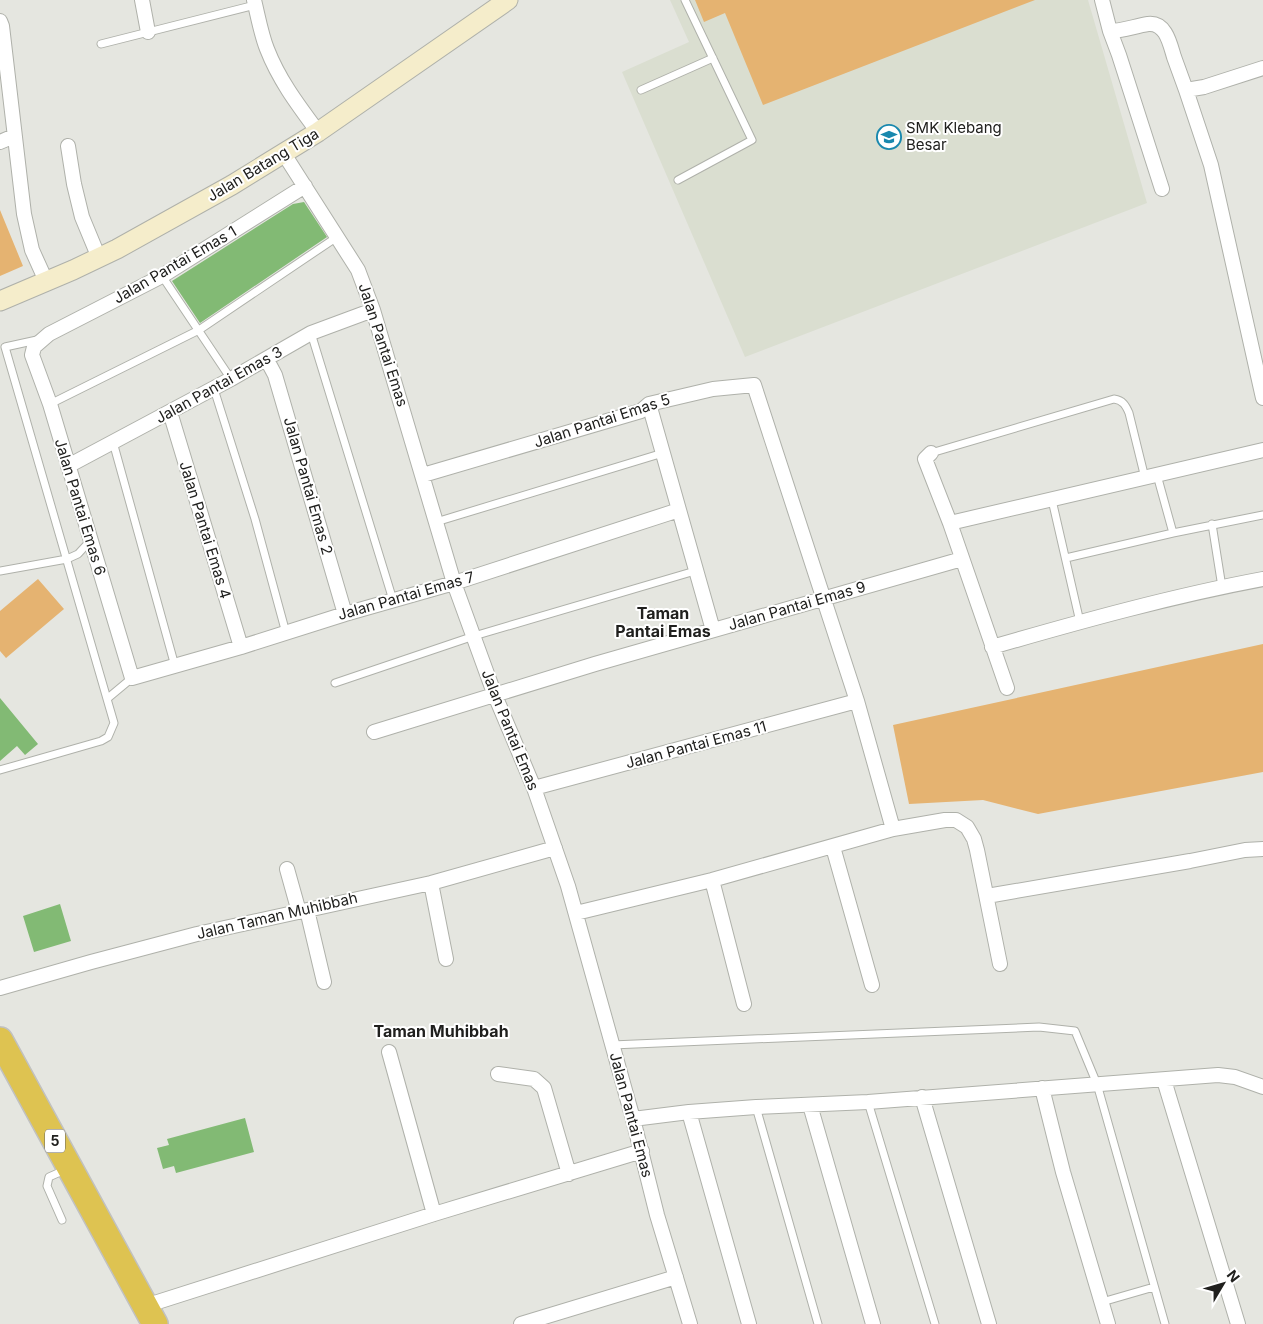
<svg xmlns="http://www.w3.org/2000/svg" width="1263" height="1324" viewBox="0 0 1263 1324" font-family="Inter,sans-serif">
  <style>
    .built { fill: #daded0 }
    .green { fill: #e5b371 }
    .building { fill: #82ba74 }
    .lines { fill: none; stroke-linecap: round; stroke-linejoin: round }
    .lane-casing { stroke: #afb1aa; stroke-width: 9 }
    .street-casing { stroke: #afb1aa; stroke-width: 16 }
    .secondary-casing { stroke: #afb1aa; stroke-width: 21 }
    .highway-casing { stroke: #c1c1c0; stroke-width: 28 }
    .lane { stroke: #fff; stroke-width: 7 }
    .street { stroke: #fff; stroke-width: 14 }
    .secondary { stroke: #f5edcb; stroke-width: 19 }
    .highway { stroke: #dec351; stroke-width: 25 }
    .labels { text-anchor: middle; stroke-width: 4; stroke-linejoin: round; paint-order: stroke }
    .shield { fill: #fff; stroke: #636362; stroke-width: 1 }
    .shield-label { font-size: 14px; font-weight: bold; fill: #20201e }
    .poi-label { font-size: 15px; fill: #20201e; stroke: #fff; text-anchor: start }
    .street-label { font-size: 15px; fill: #20201e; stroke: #fff }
    .neighbourhood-label { font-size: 16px; font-weight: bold; fill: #20201e; stroke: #fff }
  </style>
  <rect width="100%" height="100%" fill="#e5e6e0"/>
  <!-- built -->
  <path class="built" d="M670 0H1088L1147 203 745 357 622 72 689 42Z"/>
  <!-- green -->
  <path class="green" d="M695 0H1035L763 105 725 13 704 22Z
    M0 210 23 266 0 276Z
    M38 579 64 609 6 658 0 651V611Z
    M1263 644V772L1038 814 983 800 909 804 893 725Z"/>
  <!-- building -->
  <path class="building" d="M304 202 327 237 200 323 172 281 293 204Z
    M0 698 38 744 25 755 17 746 0 761Z
    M60 904 71 941 34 952 23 916Z
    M245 1118 254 1152 176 1173 174 1166 163 1169 157 1148 169 1145 167 1139Z"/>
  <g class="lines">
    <defs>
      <path id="lane" d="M101 44 255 5
        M641 90 713 58
        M678 180 752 140 685 0
        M162 276 231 379
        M311 333 393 600
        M214 389 255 519 286 633
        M50 404 199 330 337 237
        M113 442 175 666
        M931 453 1114 399C1123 400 1126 406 1129 413L1145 478
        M1157 475 1173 533
        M1052 500 1080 622
        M436 522 663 453
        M1212 524 1222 587
        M1066 558 1173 533 1263 515
        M0 571 67 559 78 554 90 541
        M335 683 474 636 695 571
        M108 698 132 678
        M0 770 101 741 108 737 114 723 5 347 37 340
        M612 1045 1039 1027 1075 1031 1097 1084 1165 1324
        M868 1102 935 1324
        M756 1107 818 1324
        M62 1220 47 1186 49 1177 67 1169
        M1102 1302 1154 1287"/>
      <path id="street" d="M142 0 148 32
        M254 0C258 16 261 34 267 49 279 80 298 105 318 132
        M1102 0 1110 31C1123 31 1135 26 1148 24 1166 22 1170 44 1174 57 1178 68 1182 79 1186 90L1204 87 1263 68
        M0 21 2 26 24 214 32 250 46 281
        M1110 31 1119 55 1162 189
        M1186 90 1211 165 1263 398
        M0 142 14 136
        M68 146 74 184 82 217 99 258
        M284 154 358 270 373 310 454 583 494 693 534 788 568 886 633 1119 657 1215 690 1324
        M305 186 162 276 49 334 34 347 32 355 50 404 132 678 241 647 345 614 454 583 679 510
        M267 360 275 375 345 614
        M649 404 713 630
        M170 412 241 647
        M931 453 925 459 950 523 1007 688
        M68 466 231 379 311 333 373 310
        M423 475 641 411 649 404 713 389 754 385 857 701 893 829
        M950 523 1263 450
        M992 647C1082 621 1172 596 1263 579
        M374 732 595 664 962 559
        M534 788 857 701
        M833 847 872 985
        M287 869 299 912
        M712 880 744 1004
        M431 883 446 959
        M987 896 1190 861 1245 850 1263 849
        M307 910 324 982
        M576 913 712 880 893 829 945 820H956L967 827 974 839 977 850 1000 964
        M0 988 91 962 197 934 431 883 555 848
        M389 1052 434 1214
        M498 1074 534 1079 544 1088 569 1174
        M1164 1080 1238 1324
        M1042 1088 1063 1172 1108 1324
        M922 1097 989 1324
        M810 1105 873 1324
        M689 1112 749 1324
        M633 1119 689 1112 756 1107 868 1102 1218 1075 1235 1077 1263 1087
        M145 1306 434 1214 642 1151
        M521 1324 676 1277"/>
      <path id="secondary" d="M0 301 73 270 117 249 232 185 318 132 508 0"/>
      <path id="highway" d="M0 1040 155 1324"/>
    </defs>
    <!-- lane casing -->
    <use href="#lane" class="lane-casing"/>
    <!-- street casing -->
    <use href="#street" class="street-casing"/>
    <!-- secondary casing -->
    <use href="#secondary" class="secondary-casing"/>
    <!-- highway casing -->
    <use href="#highway" class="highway-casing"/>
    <!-- lane -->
    <use href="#lane" class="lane"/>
    <!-- street -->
    <use href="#street" class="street"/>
    <!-- secondary -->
    <use href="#secondary" class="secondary"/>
    <!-- highway -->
    <use href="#highway" class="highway"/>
  </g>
  <!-- icons -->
  <defs>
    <symbol id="school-ring" viewBox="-11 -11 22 22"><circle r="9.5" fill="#fff" stroke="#1988ae" stroke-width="1.5"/><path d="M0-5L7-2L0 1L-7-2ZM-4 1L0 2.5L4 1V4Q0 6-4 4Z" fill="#1988ae"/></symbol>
  </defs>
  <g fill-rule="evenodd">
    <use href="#school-ring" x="875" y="123" width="28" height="28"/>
  </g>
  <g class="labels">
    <!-- shield labels -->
    <rect class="shield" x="45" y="1129.5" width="20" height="23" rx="4"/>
    <g class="shield-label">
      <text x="55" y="1146">5</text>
    </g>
    <!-- poi labels -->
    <g class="poi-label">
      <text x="906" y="133">SMK Klebang<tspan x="906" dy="17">Besar</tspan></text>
    </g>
    <!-- street labels -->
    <g class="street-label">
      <text transform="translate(263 165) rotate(-31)" y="5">Jalan Batang Tiga</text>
      <text transform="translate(175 265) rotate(-30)" y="5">Jalan Pantai Emas 1</text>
      <text transform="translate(383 345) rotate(72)" y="5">Jalan Pantai Emas</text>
      <text transform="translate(219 385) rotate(-29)" y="5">Jalan Pantai Emas 3</text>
      <text transform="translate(602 421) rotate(-18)" y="5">Jalan Pantai Emas 5</text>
      <text transform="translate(308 486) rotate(74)" y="5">Jalan Pantai Emas 2</text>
      <text transform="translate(80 507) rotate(73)" y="5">Jalan Pantai Emas 6</text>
      <text transform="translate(205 530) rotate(73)" y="5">Jalan Pantai Emas 4</text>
      <text transform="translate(406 596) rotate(-16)" y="5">Jalan Pantai Emas 7</text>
      <text transform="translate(797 606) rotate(-16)" y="5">Jalan Pantai Emas 9</text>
      <text transform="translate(510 730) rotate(68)" y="5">Jalan Pantai Emas</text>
      <text transform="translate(696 745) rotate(-15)" y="5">Jalan Pantai Emas 11</text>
      <text transform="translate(277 916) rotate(-13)" y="5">Jalan Taman Muhibbah</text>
      <text transform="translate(631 1115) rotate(75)" y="5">Jalan Pantai Emas</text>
    </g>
    <!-- neighbourhood labels -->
    <g class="neighbourhood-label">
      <text x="663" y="619">Taman<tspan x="663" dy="18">Pantai Emas</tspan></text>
      <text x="441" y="1037">Taman Muhibbah</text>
    </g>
  </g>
  <!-- north arrow -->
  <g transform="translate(1223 1284) rotate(52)" stroke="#ffffff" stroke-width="4" paint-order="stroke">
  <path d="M0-4L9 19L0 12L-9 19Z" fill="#20201e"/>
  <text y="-8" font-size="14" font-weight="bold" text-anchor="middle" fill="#20201e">N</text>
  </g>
</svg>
